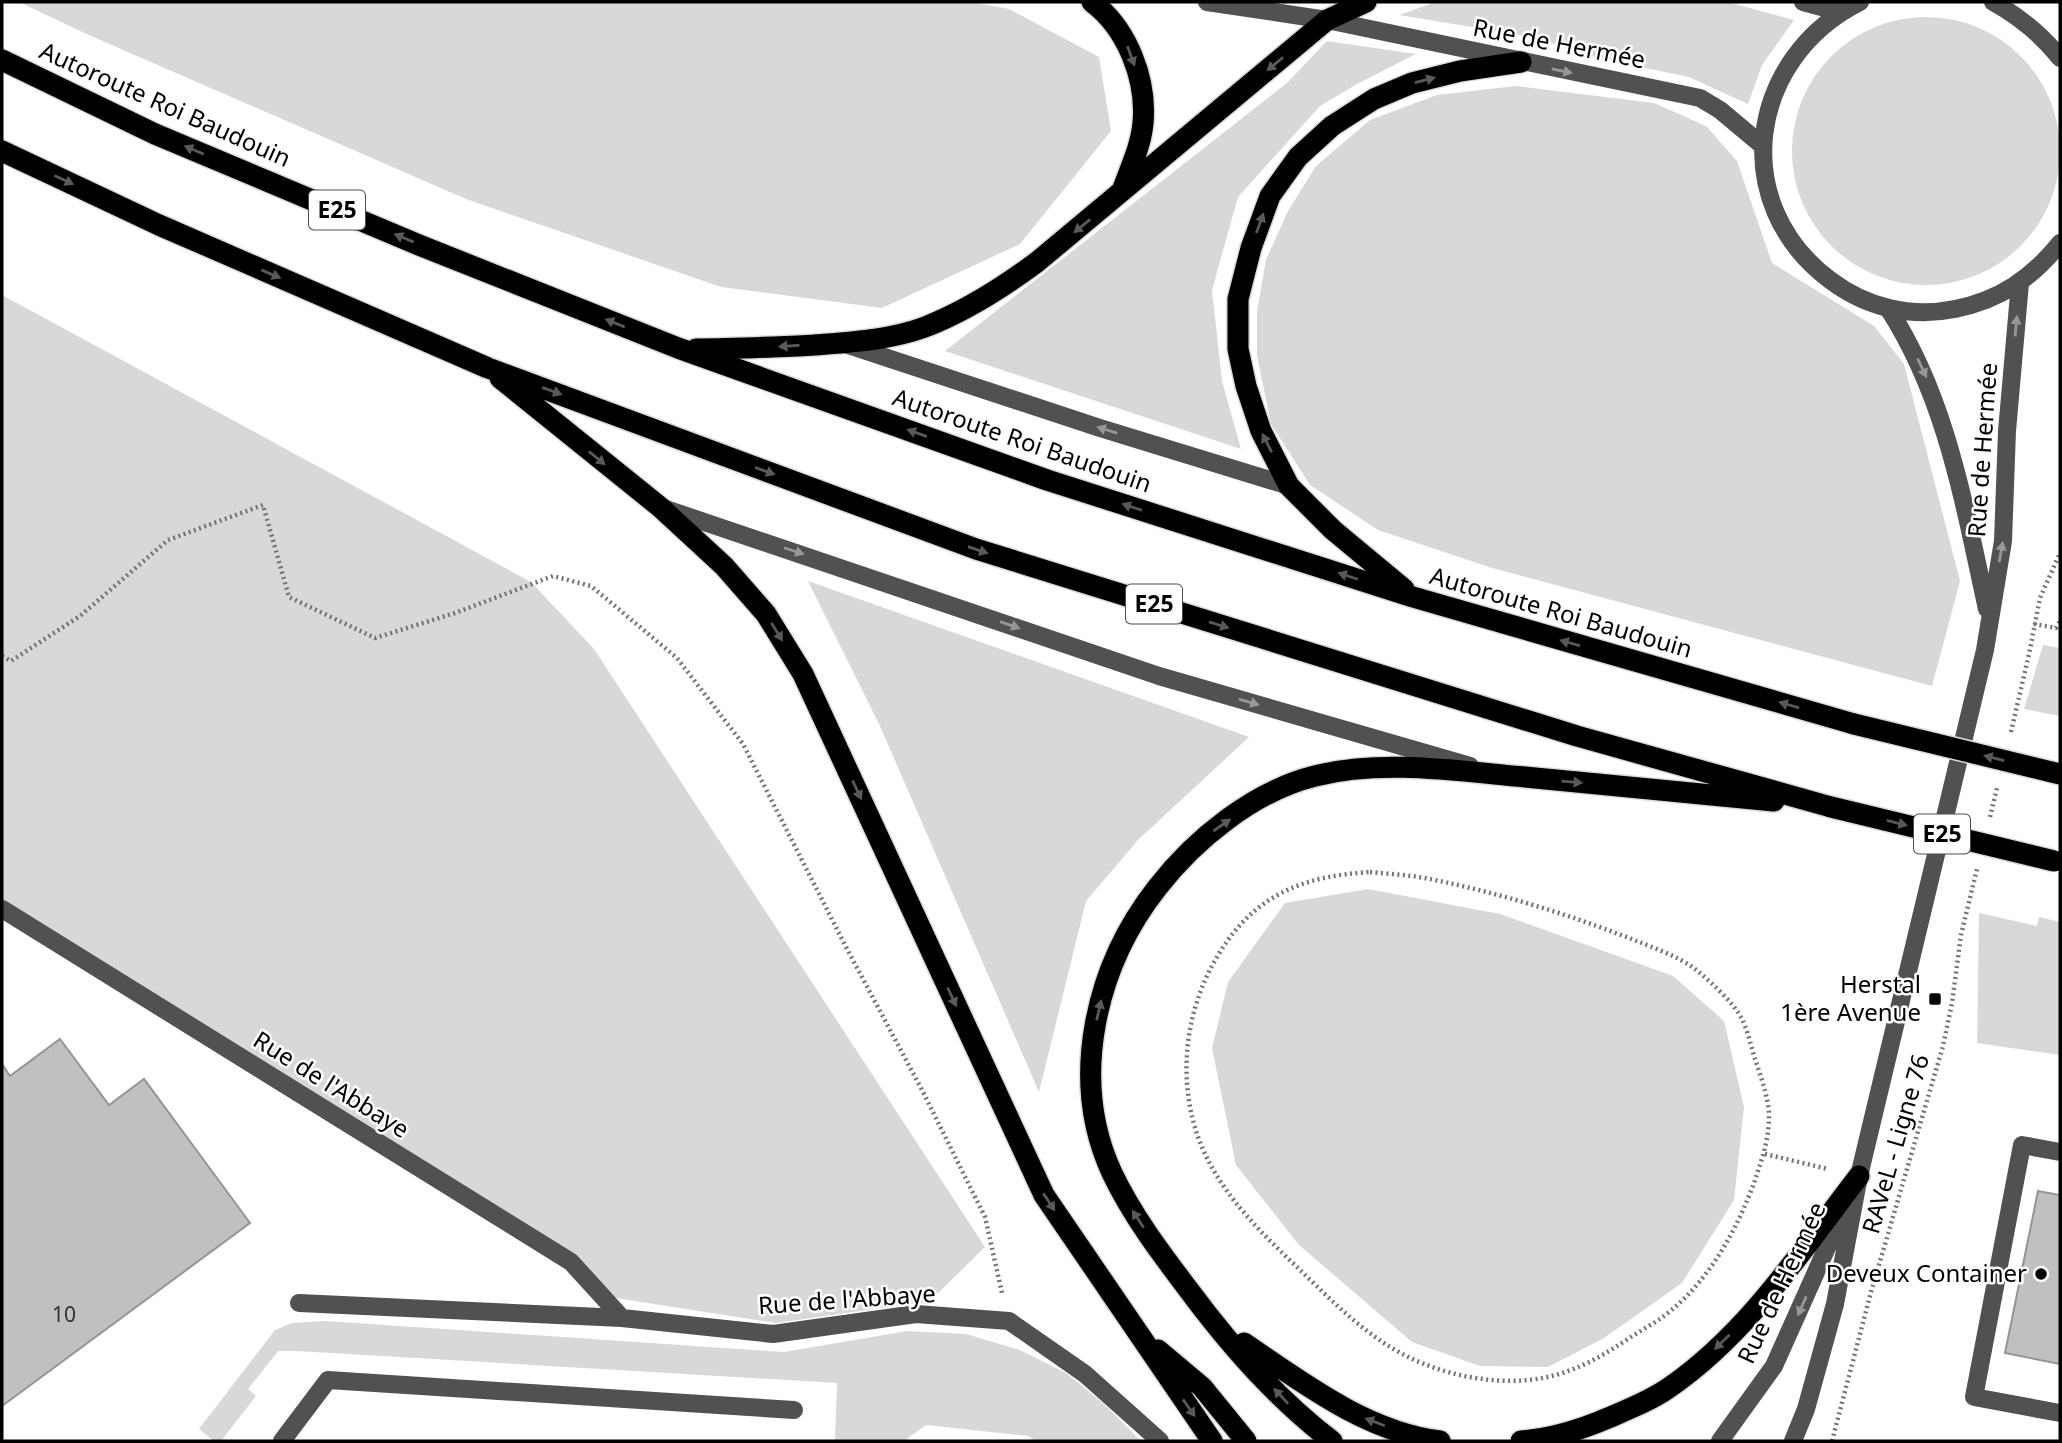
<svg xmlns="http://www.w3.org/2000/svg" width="2062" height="1443" viewBox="0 0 2062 1443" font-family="'Noto Sans',sans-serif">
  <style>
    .green { fill: #d8d8d8 }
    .building { fill: #c0c0c0; stroke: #959595; stroke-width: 2 }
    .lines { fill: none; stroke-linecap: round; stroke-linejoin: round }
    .highway-casing { stroke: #dbdbdb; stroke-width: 24 }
    .path { stroke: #737373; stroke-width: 4.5; stroke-dasharray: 2 3.5; stroke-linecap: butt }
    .minor { stroke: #515151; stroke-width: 18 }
    .highway { stroke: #000; stroke-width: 21 }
    .highway-bridge-casing { stroke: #dbdbdb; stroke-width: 24; stroke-linecap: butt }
    .highway-bridge { stroke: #000; stroke-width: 21 }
    .oneway { fill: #595959 }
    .oneway2 { fill: #979797 }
    .poi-dot { fill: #000; stroke: #fff; stroke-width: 2.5 }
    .labels { text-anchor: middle; stroke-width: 5; stroke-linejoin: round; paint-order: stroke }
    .number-label { font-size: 21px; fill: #303030 }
    .shield { fill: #fff; stroke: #4c4c4c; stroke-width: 2 }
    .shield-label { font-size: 23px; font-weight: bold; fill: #000 }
    .street-label { font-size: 24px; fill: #000; stroke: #fff }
    .poi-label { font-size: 24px; fill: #000; stroke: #fff; text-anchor: end }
  </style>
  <rect width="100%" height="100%" fill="#fff"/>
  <!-- green -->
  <path class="green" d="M19 2H971L1009 9 1099 57 1111 131 1020 244 882 308 721 287 466 199 91 36Z
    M1436 2H1728L1794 20 1762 65 1748 104 1689 77 1601 59 1532 37 1399 15Z
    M1792 151a134 134 0 1 1 268 0a134 134 0 1 1-268 0Z
    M1327 41 1416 54 1357 84 1320 106 1238 197 1212 290 1222 381 1241 449 945 351 1287 83Z
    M1516 86 1654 103 1706 126 1737 161 1772 263 1874 326 1904 364 1960 581 1932 686 1492 568 1378 530 1310 485 1271 424 1257 356V311L1266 260 1288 211 1316 166 1370 120 1437 95Z
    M2 295 531 582 594 649 985 1247 930 1301 776 1323 603 1296 571 1262 2 909Z
    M808 581 1249 737 1138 840 1086 901 1039 1092 880 726Z
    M2043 645 2060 648V716L2024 709Z
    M1368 889 1500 914 1673 976 1724 1021 1744 1107 1734 1200 1682 1283 1604 1338 1548 1367 1480 1366 1412 1342 1299 1245 1236 1165 1212 1048 1228 982 1285 903Z
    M1979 913 2037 926 2039 917 2060 922V1055L1977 1043Z
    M326 1321 784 1352 907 1331 966 1334 1020 1350 1066 1373 1104 1404 1141 1441H1035L1028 1436 926 1425 904 1441H835L837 1383 297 1351H278L248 1389 256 1396 221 1441H214L199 1429 275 1330 292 1323Z"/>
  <!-- building -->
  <path class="building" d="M60 1039 109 1105 144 1079 250 1223 2 1406V1064L10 1076Z
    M2038 1191 2060 1195V1364L2005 1353Z"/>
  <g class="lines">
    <defs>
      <path id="highway" d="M1092 2C1127 28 1147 79 1143 123 1141 146 1130 169 1122 191
        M2 60 155 134 419 245 678 348 1047 480 1413 597 1854 724
        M2 151 159 225 488 368 976 549 1577 736 1831 807
        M696 349C735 349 774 347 814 345 851 342 890 340 925 327 966 311 1002 288 1037 262L1327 20 1366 2
        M500 378 660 507 724 566 766 614 803 674 1044 1195 1212 1441
        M1404 589 1333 530 1289 486 1261 431 1246 386 1238 349V299L1251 248 1270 196 1298 157 1332 126 1374 99 1412 83 1460 71 1521 62
        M1244 1343C1303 1383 1367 1432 1440 1441
        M1158 1350 1202 1387 1246 1441
        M1332 1441C1278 1400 1228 1343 1188 1289 1160 1252 1132 1215 1112 1173 1069 1080 1095 967 1157 888 1195 839 1254 791 1315 776 1382 759 1457 771 1525 777 1608 785 1691 793 1774 801
        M1521 1441C1551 1439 1580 1430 1608 1418 1629 1409 1652 1400 1670 1387 1748 1333 1802 1250 1859 1176"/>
    </defs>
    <!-- highway casing -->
    <use href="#highway" class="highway-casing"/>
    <!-- path -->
    <path class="path" d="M2034 624 2056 628 2060 621
      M2 656 11 661 80 616 168 540 263 505 289 597 375 638 455 613 553 576 591 586 677 658 743 744 847 949 922 1090 985 1217 1002 1293
      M2011 732 2029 654 2040 598 2060 553
      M1990 817 1997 788
      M1370 872C1390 874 1410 875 1430 879 1499 893 1568 914 1634 940 1654 948 1678 956 1695 969 1710 981 1734 1003 1742 1019 1748 1031 1751 1047 1755 1059 1761 1078 1769 1098 1769 1117 1769 1140 1761 1162 1754 1183 1736 1232 1707 1284 1664 1316 1653 1324 1640 1331 1628 1339 1608 1352 1591 1363 1568 1371 1510 1393 1431 1376 1381 1341 1350 1320 1324 1293 1298 1268 1255 1227 1210 1183 1194 1124 1178 1066 1188 1003 1220 952 1256 894 1304 876 1370 872Z
      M1765 1154 1828 1169
      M1832 1441 1871 1292 1943 1046 1952 1003 1961 935 1977 869"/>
    <!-- minor -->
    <path class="minor" d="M1207 2 1327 20 1700 98 1720 110 1763 146
      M1803 2 1840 12
      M1860 2C1748 58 1727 203 1830 280 1867 308 1911 318 1955 309 2000 300 2032 278 2060 243
      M1993 2C2020 17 2041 34 2060 58
      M1888 308C1947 399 1964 505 1987 609
      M842 343 1100 428 1289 486
      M663 508 1159 676 1470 766
      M2 909 571 1262 622 1318 773 1334 916 1314 1009 1321 1085 1374 1160 1441
      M2060 1152 2022 1145 1974 1397 2060 1413
      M299 1303 622 1318
      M282 1441 328 1380 794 1410
      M1720 1441 1774 1366 1846 1205
      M1793 1441 1806 1409 1835 1304 1859 1176 1985 650 2003 541 2007 431 2020 283"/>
    <!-- highway -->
    <use href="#highway" class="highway"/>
    <defs>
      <path id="highway-bridge" d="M1854 724 2060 774
        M1831 807 2054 861"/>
    </defs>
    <!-- highway-bridge casing -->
    <use href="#highway-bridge" class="highway-bridge-casing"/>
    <!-- highway-bridge -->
    <use href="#highway-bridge" class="highway-bridge"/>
  </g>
  <!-- one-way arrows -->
  <defs><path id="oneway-solid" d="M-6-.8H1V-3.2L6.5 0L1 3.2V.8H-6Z" transform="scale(1.75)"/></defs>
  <g class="oneway">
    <use href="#oneway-solid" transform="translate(1131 56) rotate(70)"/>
    <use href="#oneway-solid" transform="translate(1275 64) rotate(140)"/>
    <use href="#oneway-solid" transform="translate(1425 80) rotate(-14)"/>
    <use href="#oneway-solid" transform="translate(194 150) rotate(-157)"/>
    <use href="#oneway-solid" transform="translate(64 180) rotate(25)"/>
    <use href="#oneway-solid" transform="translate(1260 223) rotate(-70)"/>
    <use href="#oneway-solid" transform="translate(1082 226) rotate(141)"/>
    <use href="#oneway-solid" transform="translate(404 238) rotate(-157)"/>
    <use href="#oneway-solid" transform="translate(271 274) rotate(23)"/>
    <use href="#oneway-solid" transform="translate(615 323) rotate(-158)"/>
    <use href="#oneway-solid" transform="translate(789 346) rotate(176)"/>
    <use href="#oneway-solid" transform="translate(552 391) rotate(20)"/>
    <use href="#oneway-solid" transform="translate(917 433) rotate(-160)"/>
    <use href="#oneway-solid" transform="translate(1267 443) rotate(-117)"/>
    <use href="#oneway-solid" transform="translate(597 458) rotate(39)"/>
    <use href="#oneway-solid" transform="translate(765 471) rotate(20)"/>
    <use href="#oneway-solid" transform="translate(1132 507) rotate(-162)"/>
    <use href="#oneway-solid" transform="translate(978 550) rotate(19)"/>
    <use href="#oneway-solid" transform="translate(1348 576) rotate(-162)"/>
    <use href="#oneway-solid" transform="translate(1219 625) rotate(17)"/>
    <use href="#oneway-solid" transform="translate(777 632) rotate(58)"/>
    <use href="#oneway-solid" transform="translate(1570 643) rotate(-164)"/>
    <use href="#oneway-solid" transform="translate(1789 705) rotate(-164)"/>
    <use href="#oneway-solid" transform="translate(1994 758) rotate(-166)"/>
    <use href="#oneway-solid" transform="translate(1572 782) rotate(5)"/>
    <use href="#oneway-solid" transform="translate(857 790) rotate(65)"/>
    <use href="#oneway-solid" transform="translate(1897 823) rotate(14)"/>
    <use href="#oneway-solid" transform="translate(1222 825) rotate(-35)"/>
    <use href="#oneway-solid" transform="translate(952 997) rotate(65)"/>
    <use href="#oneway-solid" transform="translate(1099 1010) rotate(-77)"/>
    <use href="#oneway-solid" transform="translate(1049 1202) rotate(57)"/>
    <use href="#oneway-solid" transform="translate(1138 1219) rotate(-123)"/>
    <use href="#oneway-solid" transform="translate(1722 1342) rotate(136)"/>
    <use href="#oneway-solid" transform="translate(1281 1396) rotate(-133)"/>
    <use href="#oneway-solid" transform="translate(1189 1408) rotate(55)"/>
    <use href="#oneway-solid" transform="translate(1375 1422) rotate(-159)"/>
  </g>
  <g class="oneway2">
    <use href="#oneway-solid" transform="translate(1562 71) rotate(12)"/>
    <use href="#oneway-solid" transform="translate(2016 326) rotate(-85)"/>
    <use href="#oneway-solid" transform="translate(1922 368) rotate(65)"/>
    <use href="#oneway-solid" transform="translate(1107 430) rotate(-163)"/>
    <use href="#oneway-solid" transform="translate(794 551) rotate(18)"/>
    <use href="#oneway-solid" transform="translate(2001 552) rotate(-80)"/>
    <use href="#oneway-solid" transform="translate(1010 625) rotate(19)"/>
    <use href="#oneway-solid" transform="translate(1249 702) rotate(16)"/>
    <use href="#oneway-solid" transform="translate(1802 1306) rotate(114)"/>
  </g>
  <!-- markers -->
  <g class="poi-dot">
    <rect x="1928" y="992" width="14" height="14" rx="3.5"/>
    <circle cx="2041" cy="1274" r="7"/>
  </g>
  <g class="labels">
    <!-- number labels -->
    <g class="number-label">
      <text x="64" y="1322">10</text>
    </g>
    <!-- shield labels -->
    <g class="shield">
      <rect x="309" y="190.5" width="56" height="39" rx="5"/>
      <rect x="1126" y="584.5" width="56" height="39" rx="5"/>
      <rect x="1914" y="814.5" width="56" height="39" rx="5"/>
    </g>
    <g class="shield-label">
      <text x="337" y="218">E25</text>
      <text x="1154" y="612">E25</text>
      <text x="1942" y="842">E25</text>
    </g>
    <!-- street labels -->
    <g class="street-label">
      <text transform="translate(1559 44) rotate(11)" y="8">Rue de Hermée</text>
      <text transform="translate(165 105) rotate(24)" y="8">Autoroute Roi Baudouin</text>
      <text transform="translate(1022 441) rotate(19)" y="8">Autoroute Roi Baudouin</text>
      <text transform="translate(1983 450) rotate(-86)" y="8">Rue de Hermée</text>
      <text transform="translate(1561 613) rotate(16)" y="8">Autoroute Roi Baudouin</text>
      <text transform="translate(331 1085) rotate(32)" y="8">Rue de l'Abbaye</text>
      <text transform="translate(1896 1144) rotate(-74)" y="8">RAVeL - Ligne 76</text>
      <text transform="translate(1782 1283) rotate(-65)" y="8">Rue de Hermée</text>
      <text transform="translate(847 1300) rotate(-4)" y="8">Rue de l'Abbaye</text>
    </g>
    <!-- poi labels -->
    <g class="poi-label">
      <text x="1921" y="993">Herstal<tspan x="1921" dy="28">1ère Avenue</tspan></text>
      <text x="2027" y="1282">Deveux Container</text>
    </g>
  </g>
  <!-- border -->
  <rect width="2062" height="1443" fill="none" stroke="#000000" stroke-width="7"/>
</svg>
